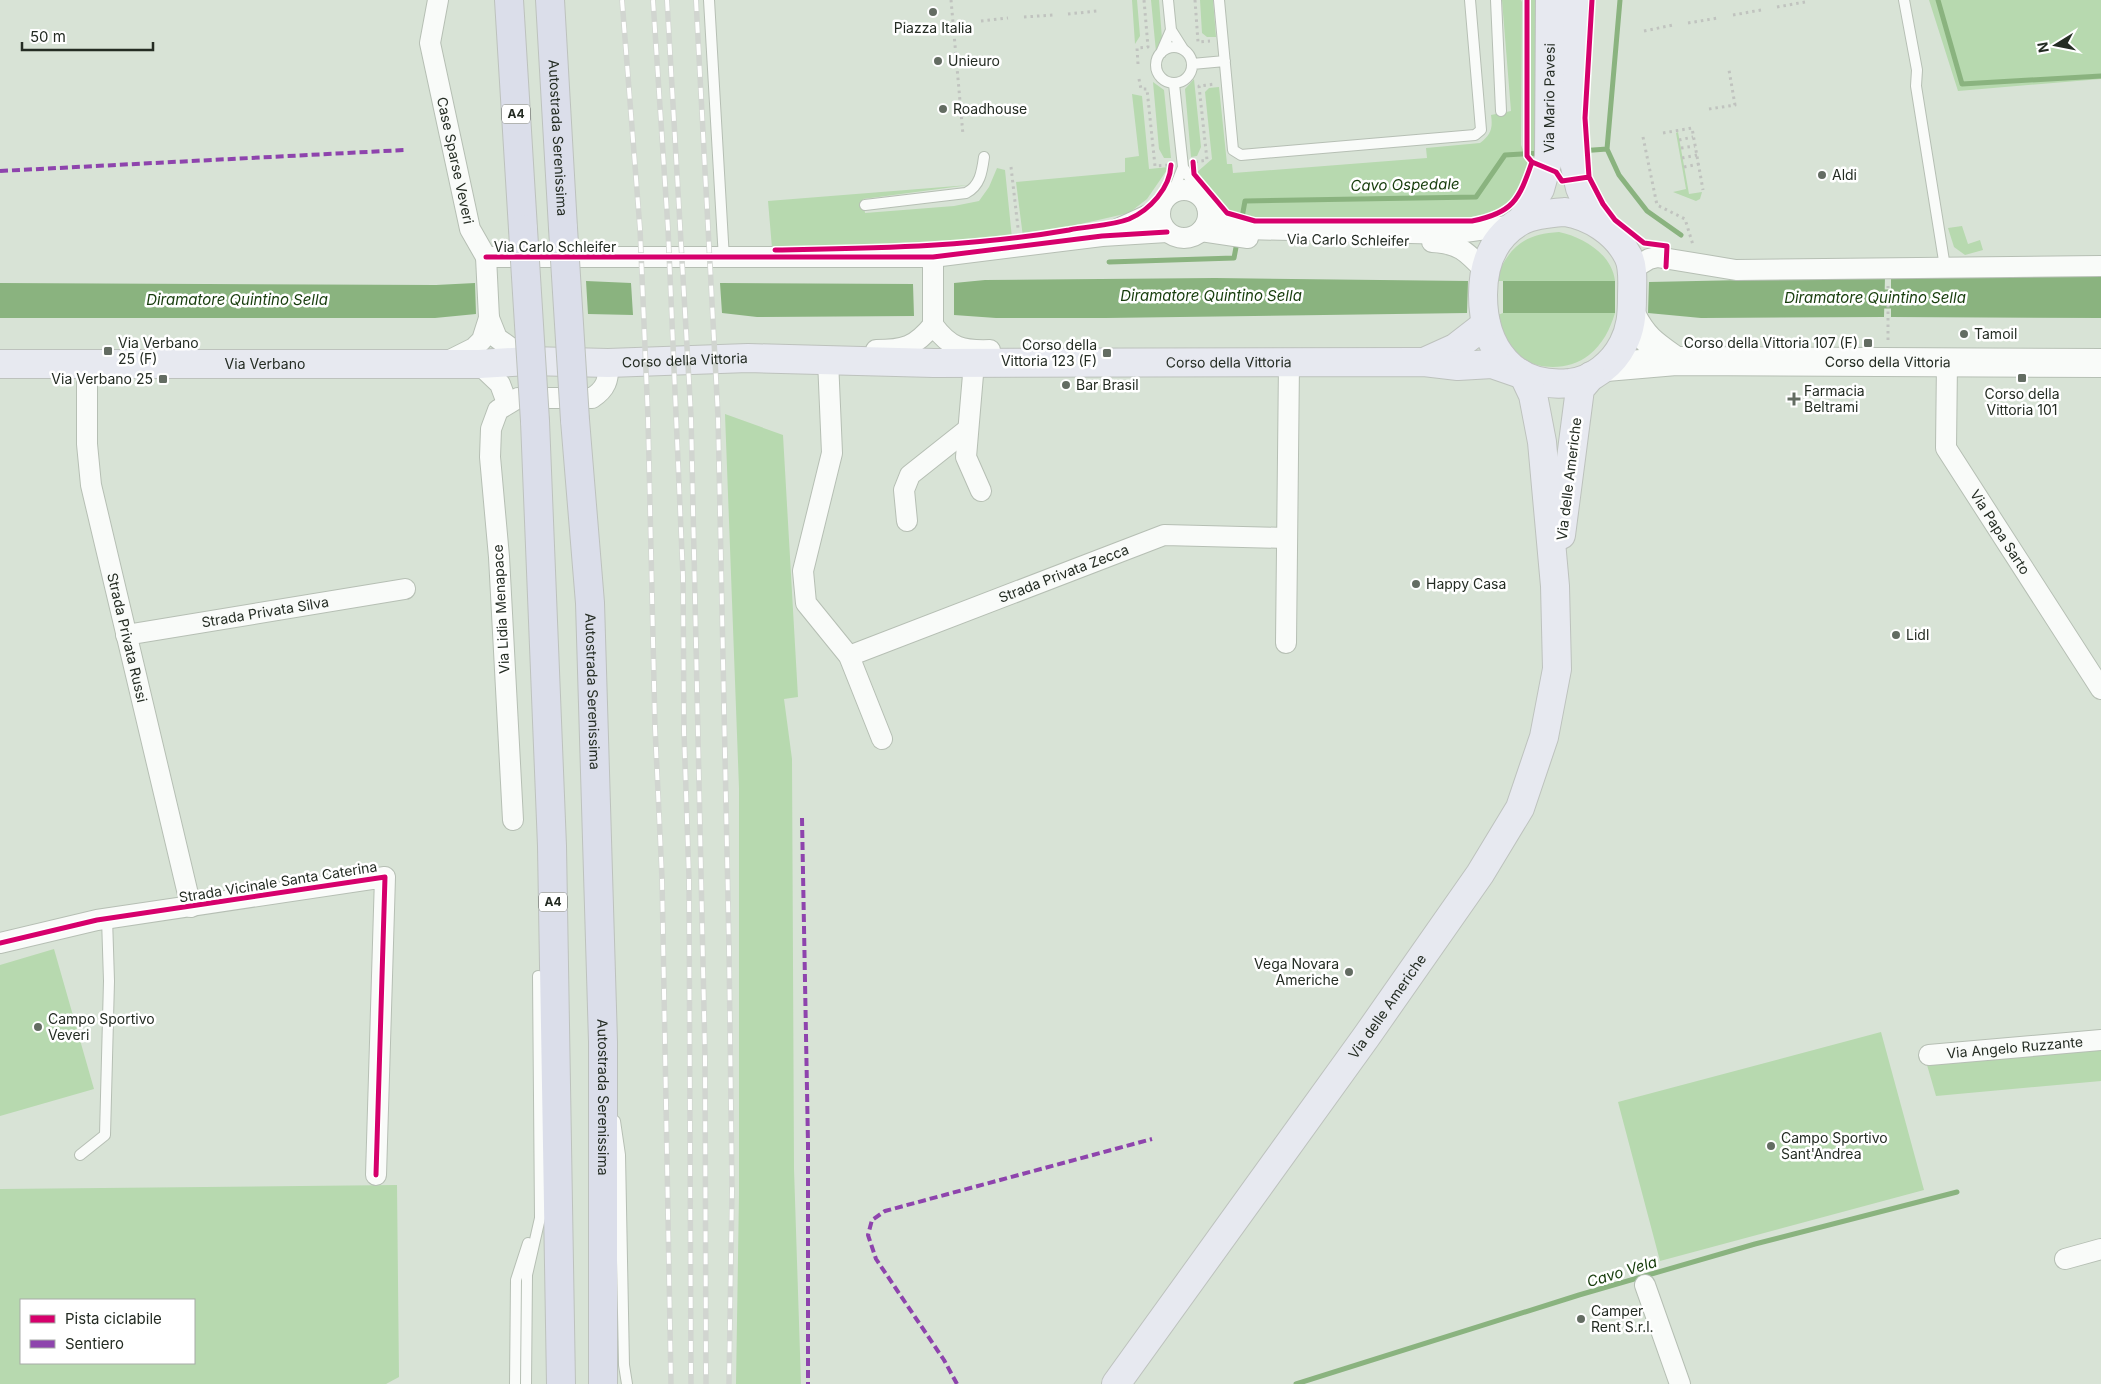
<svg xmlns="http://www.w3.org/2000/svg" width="2101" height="1384" viewBox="0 0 2101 1384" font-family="Inter,sans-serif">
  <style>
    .green { fill: #b7d9af; fill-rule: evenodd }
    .water { fill: #8ab37f }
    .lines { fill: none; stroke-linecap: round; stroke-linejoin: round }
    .stream { stroke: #8ab37f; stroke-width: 5 }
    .canal { stroke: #8ab37f; stroke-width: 19 }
    .service-casing { stroke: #b6bfb4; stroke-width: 12 }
    .minor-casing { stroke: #b6bfb4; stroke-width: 22 }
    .secondary-casing { stroke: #b6bfb4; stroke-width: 30 }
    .primary-casing { stroke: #bdc2bd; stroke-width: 30 }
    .motorway-casing { stroke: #bdc2bd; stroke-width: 30 }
    .path { stroke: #c0c3bf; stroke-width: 3; stroke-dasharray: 2.5 4; stroke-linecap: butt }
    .service { stroke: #f9fbf9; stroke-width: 10 }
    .minor { stroke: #f9fbf9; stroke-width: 20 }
    .secondary { stroke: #f9fbf9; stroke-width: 28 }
    .primary { stroke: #e7e9f0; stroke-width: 28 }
    .motorway { stroke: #dbdeea; stroke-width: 28 }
    .rail-casing { stroke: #d1d5d0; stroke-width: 5.5 }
    .rail { stroke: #fff; stroke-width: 4; stroke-dasharray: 11; stroke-linecap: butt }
    .motorway-bridge-casing { stroke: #bdc2bd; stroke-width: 30; stroke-linecap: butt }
    .motorway-bridge { stroke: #dbdeea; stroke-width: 28 }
    .quiet { stroke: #8e44ad; stroke-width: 4; stroke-dasharray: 8 4; stroke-linecap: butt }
    .cycleway-casing { stroke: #fff; stroke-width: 8 }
    .cycleway { stroke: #d6006c; stroke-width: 5 }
    .poi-dot { fill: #636c62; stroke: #fff; stroke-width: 2 }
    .labels { text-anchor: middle; stroke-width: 5; stroke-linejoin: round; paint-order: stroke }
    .shield { fill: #fff; stroke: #666b65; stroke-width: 1 }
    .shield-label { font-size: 12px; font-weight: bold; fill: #242c23 }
    .poi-label { font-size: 14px; fill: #242c23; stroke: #fff; text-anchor: start }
    .street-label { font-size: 14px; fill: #242c23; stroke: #fff }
    .water-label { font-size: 15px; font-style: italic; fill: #173d0c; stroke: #fff }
  </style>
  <rect width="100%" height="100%" fill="#d8e3d6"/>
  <!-- green -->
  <path class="green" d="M1132 0H1137L1140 36 1135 44Z
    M1151 0H1159L1162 39 1156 52Z
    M1200 0H1213L1216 37H1207L1202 33Z
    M1502 0H1521L1522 2 1521 145 1530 168C1526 175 1523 183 1519 190 1506 211 1486 216 1463 218L1255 219 1228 211 1196 173 1212 159 1205 92 1209 88 1219 87 1227 164H1232L1233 173 1427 158 1426 148 1480 143C1491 135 1493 128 1491 115L1511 111Z
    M1530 0H1535V159L1530 156Z
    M1929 0H2101V79L1958 91Z
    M1194 79 1201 147 1197 156 1191 157 1185 89Z
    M1153 82 1164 90 1171 158H1164L1159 149Z
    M1132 94 1142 96 1149 169 1169 167 1147 199 1129 213 1023 237 1016 182 1125 172V158L1139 156Z
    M1678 132 1689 194 1702 192 1700 199 1696 201 1673 192 1686 189 1676 133Z
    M997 168 1005 170 1012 238 926 247 772 248 768 201 969 185 863 199 865 213 954 206 979 201 989 187Z
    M1962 226 1968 244 1980 240 1983 250 1965 255 1954 247 1948 228Z
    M1559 232C1583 237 1612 254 1615 281H1495C1508 248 1523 234 1559 232Z
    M1503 313H1615C1610 329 1603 344 1589 355 1567 373 1528 371 1509 348 1503 340 1499 326 1495 316Z
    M725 414 783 435 798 697 784 699 792 759 794 1169 801 1384H736L739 1195V788Z
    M54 949 94 1089 0 1116V965Z
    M1881 1032 1924 1190 1660 1261 1618 1102Z
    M2101 1050V1081L1936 1096 1927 1065Z
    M397 1185 399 1377 386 1384H0V1189ZM21 1300H194V1363H21Z"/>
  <!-- water -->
  <path class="water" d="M1885 277 1884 317 1701 318 1648 313 1649 282Z
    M1891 277H2101V318L1891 317Z
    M1215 278 1468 281 1467 313 1106 318H996L954 315V283L985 280Z
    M586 281 631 283 633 315 588 314Z
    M1503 281H1615V313H1503Z
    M0 283 436 285 475 283 476 314 435 318H0Z
    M720 283 913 284 914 316 757 317 722 313Z"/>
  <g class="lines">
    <!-- stream -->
    <path class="stream" d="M1620 0 1607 149 1619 175 1647 211 1681 235
      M1938 0 1962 84 2101 76
      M1580 151 1607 149
      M1241 223 1245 201 1476 197 1505 155 1541 153
      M1109 262 1234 258 1237 242
      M1296 1384 1579 1295 1755 1244 1957 1192"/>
    <!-- canal -->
    <path class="canal" d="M1860 299H1917"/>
    <defs>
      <path id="service" d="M709 0 724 259
        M1168 0 1171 30
        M1219 0 1233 150 1241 155 1475 135 1481 130 1470 0
        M1496 0 1501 111
        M1904 0 1917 70 1916 86 1945 267
        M1156 65a18 18 0 1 1 36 0a18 18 0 1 1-36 0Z
        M1161 53 1171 30 1183 49
        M1192 64 1225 61
        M1174 84 1183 167
        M1173 192 1183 167 1201 197
        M865 205 966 193C980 186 982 172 984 157
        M615 1121 620 1155 624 1365 627 1384
        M80 1155 105 1135 109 981 107 918
        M515 1384 516 1280 528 1243
        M526 1384 527 1275 540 1218 538 976"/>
      <g id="minor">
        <path id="s1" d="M438 0 430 43 470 229 486 257 489 318"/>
        <circle cx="1184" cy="214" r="24"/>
        <path d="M1207 207 1230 223 1245 229 1450 234 1515 225"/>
        <path d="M1113 231 1159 210"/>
        <path d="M1201 231 1248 238"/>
        <path d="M1432 242C1459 243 1467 252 1485 271"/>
        <path d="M486 257H933L1102 236 1167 232"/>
        <path d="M933 257V325"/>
        <path d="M1631 270 1649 259 1657 257 1736 270 2101 266"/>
        <path d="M876 350C904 350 915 347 933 325 950 348 962 351 990 350"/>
        <path d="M828 360 832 453 803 571 806 603 849 656 882 739"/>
        <path d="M446 362 474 348 482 340 489 318 497 338 529 361"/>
        <path id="s2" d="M1947 362 1946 448 2101 689"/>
        <path d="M974 363 966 457 981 491"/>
        <path d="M479 364 500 384 507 403"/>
        <path id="s3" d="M87 366V444L91 485 191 907"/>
        <path d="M907 521 904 490 910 475 968 429"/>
        <path id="s4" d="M126 635 405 589"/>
        <path d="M1286 643 1289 363"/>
        <path id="s5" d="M849 656 1164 535 1286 538"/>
        <path d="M513 820 499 557 490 457 491 429 498 410 518 398H592C606 389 609 380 608 363"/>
        <path d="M0 943 97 920 385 877 376 1175"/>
        <path id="s6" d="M1929 1055 2101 1040"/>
        <path d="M2065 1259 2101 1249"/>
        <path d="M1645 1285 1680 1384"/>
      </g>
      <g id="secondary">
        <path d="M1632 316C1644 340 1655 346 1676 361"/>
        <path id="s7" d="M1606 367 1676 361 2101 363"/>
      </g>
      <g id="primary">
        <path d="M1574 0 1569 114 1571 149 1580 188 1594 221"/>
        <path d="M1565 212C1590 216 1616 232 1628 256 1634 267 1632 284 1632 297 1632 314 1631 329 1623 344 1613 364 1593 380 1570 383 1513 389 1483 348 1483 295 1483 264 1493 237 1521 221 1534 214 1551 213 1565 212Z"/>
        <path id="s8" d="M1522 220 1540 189 1549 157 1550 0"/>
        <path d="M1424 362 1455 348 1486 324"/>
        <path id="s9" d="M0 364H479L529 361 608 363 748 358 934 363 1424 362 1458 366 1492 364 1521 374"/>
        <path d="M1561 535 1580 389 1591 376"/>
        <path id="s10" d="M1116 1384 1366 1037 1480 874 1520 808 1544 737 1557 669 1555 586 1542 442 1533 395 1524 376"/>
      </g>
      <g id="motorway">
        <path d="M509 0 523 229"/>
        <path id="s11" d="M550 0 563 228"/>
        <path id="s12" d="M575 420 590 603 603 1042V1384"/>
        <path d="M535 421 552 846 561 1384"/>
      </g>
    </defs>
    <!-- service casing -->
    <use href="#service" class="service-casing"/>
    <!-- minor casing -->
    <use href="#minor" class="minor-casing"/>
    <!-- secondary casing -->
    <use href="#secondary" class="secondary-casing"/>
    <!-- primary casing -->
    <use href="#primary" class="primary-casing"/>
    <!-- motorway casing -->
    <use href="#motorway" class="motorway-casing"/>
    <!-- path -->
    <path class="path" d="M951 0 963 135
      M1195 0 1198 42 1210 41
      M1777 7 1805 2
      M1068 14 1097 11
      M1733 15 1761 10
      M1024 17 1053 15
      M981 21 1008 18
      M1688 23 1718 18
      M1644 31 1673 25
      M1138 64 1137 48 1148 47 1144 0
      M1139 79 1141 89H1147L1155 166 1170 165
      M1709 109 1735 105 1729 70
      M1663 133 1692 128 1703 190
      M1643 137 1657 205 1685 219 1693 245
      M1679 140 1693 137
      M1681 148 1695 146
      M1682 158 1697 155
      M1195 162 1207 160 1199 86 1215 84
      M1011 167 1018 228
      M1684 167 1699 164
      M1888 340V286"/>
    <!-- service -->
    <use href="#service" class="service"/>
    <!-- minor -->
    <use href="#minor" class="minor"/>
    <!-- secondary -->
    <use href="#secondary" class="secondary"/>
    <!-- primary -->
    <use href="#primary" class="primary"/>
    <!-- motorway -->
    <use href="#motorway" class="motorway"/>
    <defs>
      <path id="rail" d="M622 0 640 229 648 418 655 727 662 878 671 1384
        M653 0 668 229 683 577 684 732 689 879 691 1384
        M667 0 691 416 705 1055 706 1384
        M696 0 718 416 729 948 732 1190 729 1384"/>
    </defs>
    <!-- rail casing -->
    <use href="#rail" class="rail-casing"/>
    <!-- rail -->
    <use href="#rail" class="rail"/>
    <defs>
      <path id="motorway-bridge" d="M563 228 575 420
        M523 229 535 421"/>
    </defs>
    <!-- motorway-bridge casing -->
    <use href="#motorway-bridge" class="motorway-bridge-casing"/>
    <!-- motorway-bridge -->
    <use href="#motorway-bridge" class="motorway-bridge"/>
    <!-- quiet -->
    <path class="quiet" d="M0 171 404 150
      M802 818 808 1144V1384
      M957 1384 944 1360 876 1259 868 1235 872 1220 885 1211 1152 1139"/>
    <defs>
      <path id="cycleway" d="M1592 0 1585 118 1589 177 1603 204 1615 220 1644 243 1667 246 1666 267
        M1193 162 1194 174 1227 213 1255 221H1472C1513 213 1519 200 1532 162L1527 156V0
        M1532 162 1556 172 1562 181 1589 177
        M775 250C874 248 972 247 1069 230 1088 226 1111 226 1129 219 1150 210 1170 188 1171 165
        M486 257H933L1102 236 1167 232
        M0 943 97 920 385 877 376 1175"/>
    </defs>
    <!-- cycleway casing -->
    <use href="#cycleway" class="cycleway-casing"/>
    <!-- cycleway -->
    <use href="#cycleway" class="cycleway"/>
  </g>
  <!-- markers -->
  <g class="poi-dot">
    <circle cx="933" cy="12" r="5"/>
    <circle cx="938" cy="61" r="5"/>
    <circle cx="943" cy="109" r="5"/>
    <circle cx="1822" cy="175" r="5"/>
    <circle cx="1964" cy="334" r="5"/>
    <rect x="1863" y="338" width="10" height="10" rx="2.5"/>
    <rect x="103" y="346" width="10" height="10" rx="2.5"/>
    <rect x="1102" y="348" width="10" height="10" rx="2.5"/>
    <rect x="2017" y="373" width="10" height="10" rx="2.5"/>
    <rect x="158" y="374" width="10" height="10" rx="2.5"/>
    <circle cx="1066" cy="385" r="5"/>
    <path d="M1791.5 391.5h5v5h5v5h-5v5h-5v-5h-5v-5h5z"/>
    <circle cx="1416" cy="584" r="5"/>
    <circle cx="1896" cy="635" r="5"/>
    <circle cx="1349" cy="972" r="5"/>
    <circle cx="38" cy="1027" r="5"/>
    <circle cx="1771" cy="1146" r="5"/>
    <circle cx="1581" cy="1319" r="5"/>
  </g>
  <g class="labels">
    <!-- shield labels -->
    <g class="shield">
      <rect x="502" y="104.5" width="28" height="19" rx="4"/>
      <rect x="539" y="892.5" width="28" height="19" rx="4"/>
    </g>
    <g class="shield-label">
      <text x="516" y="118">A4</text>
      <text x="553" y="906">A4</text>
    </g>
    <!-- poi labels -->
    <g class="poi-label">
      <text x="933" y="33" text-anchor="middle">Piazza Italia</text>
      <text x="948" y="66">Unieuro</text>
      <text x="953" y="114">Roadhouse</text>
      <text x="1832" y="180">Aldi</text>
      <text x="1974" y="339">Tamoil</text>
      <text x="118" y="348">Via Verbano<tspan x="118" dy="16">25 (F)</tspan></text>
      <text x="1858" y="348" text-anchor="end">Corso della Vittoria 107 (F)</text>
      <text x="1097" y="350" text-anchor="end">Corso della<tspan x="1097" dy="16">Vittoria 123 (F)</tspan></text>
      <text x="153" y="384" text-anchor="end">Via Verbano 25</text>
      <text x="1076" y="390">Bar Brasil</text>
      <text x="1804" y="396">Farmacia<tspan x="1804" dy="16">Beltrami</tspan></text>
      <text x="2022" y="399" text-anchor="middle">Corso della<tspan x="2022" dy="16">Vittoria 101</tspan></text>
      <text x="1426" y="589">Happy Casa</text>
      <text x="1906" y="640">Lidl</text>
      <text x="1339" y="969" text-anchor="end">Vega Novara<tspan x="1339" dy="16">Americhe</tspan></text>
      <text x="48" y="1024">Campo Sportivo<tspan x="48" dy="16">Veveri</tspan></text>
      <text x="1781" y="1143">Campo Sportivo<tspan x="1781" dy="16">Sant'Andrea</tspan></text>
      <text x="1591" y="1316">Camper<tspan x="1591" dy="16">Rent S.r.l.</tspan></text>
    </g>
    <!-- street labels -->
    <g class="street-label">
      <text dy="5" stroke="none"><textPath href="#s8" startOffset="128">Via Mario Pavesi</textPath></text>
      <text dy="5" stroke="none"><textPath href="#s11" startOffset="138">Autostrada Serenissima</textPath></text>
      <text dy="5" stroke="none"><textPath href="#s1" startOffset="164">Case Sparse Veveri</textPath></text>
      <text transform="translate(1348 240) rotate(1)" y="5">Via Carlo Schleifer</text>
      <text x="555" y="252">Via Carlo Schleifer</text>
      <text dy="5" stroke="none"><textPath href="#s9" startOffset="685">Corso della Vittoria</textPath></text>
      <text dy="5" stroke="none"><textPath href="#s7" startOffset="282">Corso della Vittoria</textPath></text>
      <text dy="5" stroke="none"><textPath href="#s9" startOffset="1229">Corso della Vittoria</textPath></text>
      <text dy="5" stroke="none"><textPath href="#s9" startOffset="265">Via Verbano</textPath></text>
      <text transform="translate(1569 479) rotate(-83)" y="5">Via delle Americhe</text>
      <text dy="5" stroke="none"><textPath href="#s2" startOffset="186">Via Papa Sarto</textPath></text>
      <text dy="5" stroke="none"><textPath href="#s5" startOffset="230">Strada Privata Zecca</textPath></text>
      <text transform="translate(501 609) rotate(-93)" y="5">Via Lidia Menapace</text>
      <text dy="5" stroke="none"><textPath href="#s4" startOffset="141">Strada Privata Silva</textPath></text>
      <text dy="5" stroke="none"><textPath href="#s3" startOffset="276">Strada Privata Russi</textPath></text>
      <text dy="5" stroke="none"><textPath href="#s12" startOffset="272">Autostrada Serenissima</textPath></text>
      <text transform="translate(278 882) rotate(-9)" y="5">Strada Vicinale Santa Caterina</text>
      <text dy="5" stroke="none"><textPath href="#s10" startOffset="465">Via delle Americhe</textPath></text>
      <text dy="5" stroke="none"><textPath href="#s6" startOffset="86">Via Angelo Ruzzante</textPath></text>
      <text dy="5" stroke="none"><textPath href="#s12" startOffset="678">Autostrada Serenissima</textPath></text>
    </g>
    <!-- water labels -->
    <g class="water-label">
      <text transform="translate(1405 185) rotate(-1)" y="5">Cavo Ospedale</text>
      <text x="1211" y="301">Diramatore Quintino Sella</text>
      <text x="1875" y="303">Diramatore Quintino Sella</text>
      <text x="237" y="305">Diramatore Quintino Sella</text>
      <text transform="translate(1622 1272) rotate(-17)" y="5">Cavo Vela</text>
    </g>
  </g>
  <!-- legend -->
  <rect x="20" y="1299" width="175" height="65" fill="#ffffff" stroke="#a7aba7"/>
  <rect x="30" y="1315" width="25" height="8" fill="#d6006c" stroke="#a7aba7"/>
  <text x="65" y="1324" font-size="15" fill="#242c23">Pista ciclabile</text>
  <rect x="30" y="1340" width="25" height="8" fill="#8e44ad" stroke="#a7aba7"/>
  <text x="65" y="1349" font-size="15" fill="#242c23">Sentiero</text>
  <!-- north arrow -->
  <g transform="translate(2056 45) rotate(260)" stroke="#ffffff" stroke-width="4" paint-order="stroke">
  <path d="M0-4L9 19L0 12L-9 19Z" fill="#242c23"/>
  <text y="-8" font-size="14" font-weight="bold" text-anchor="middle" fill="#242c23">N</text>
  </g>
  <!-- scale -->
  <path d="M22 42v8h131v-8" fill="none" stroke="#242c23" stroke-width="2.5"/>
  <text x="30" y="42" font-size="15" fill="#242c23" stroke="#ffffff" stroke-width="4" paint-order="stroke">50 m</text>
</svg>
